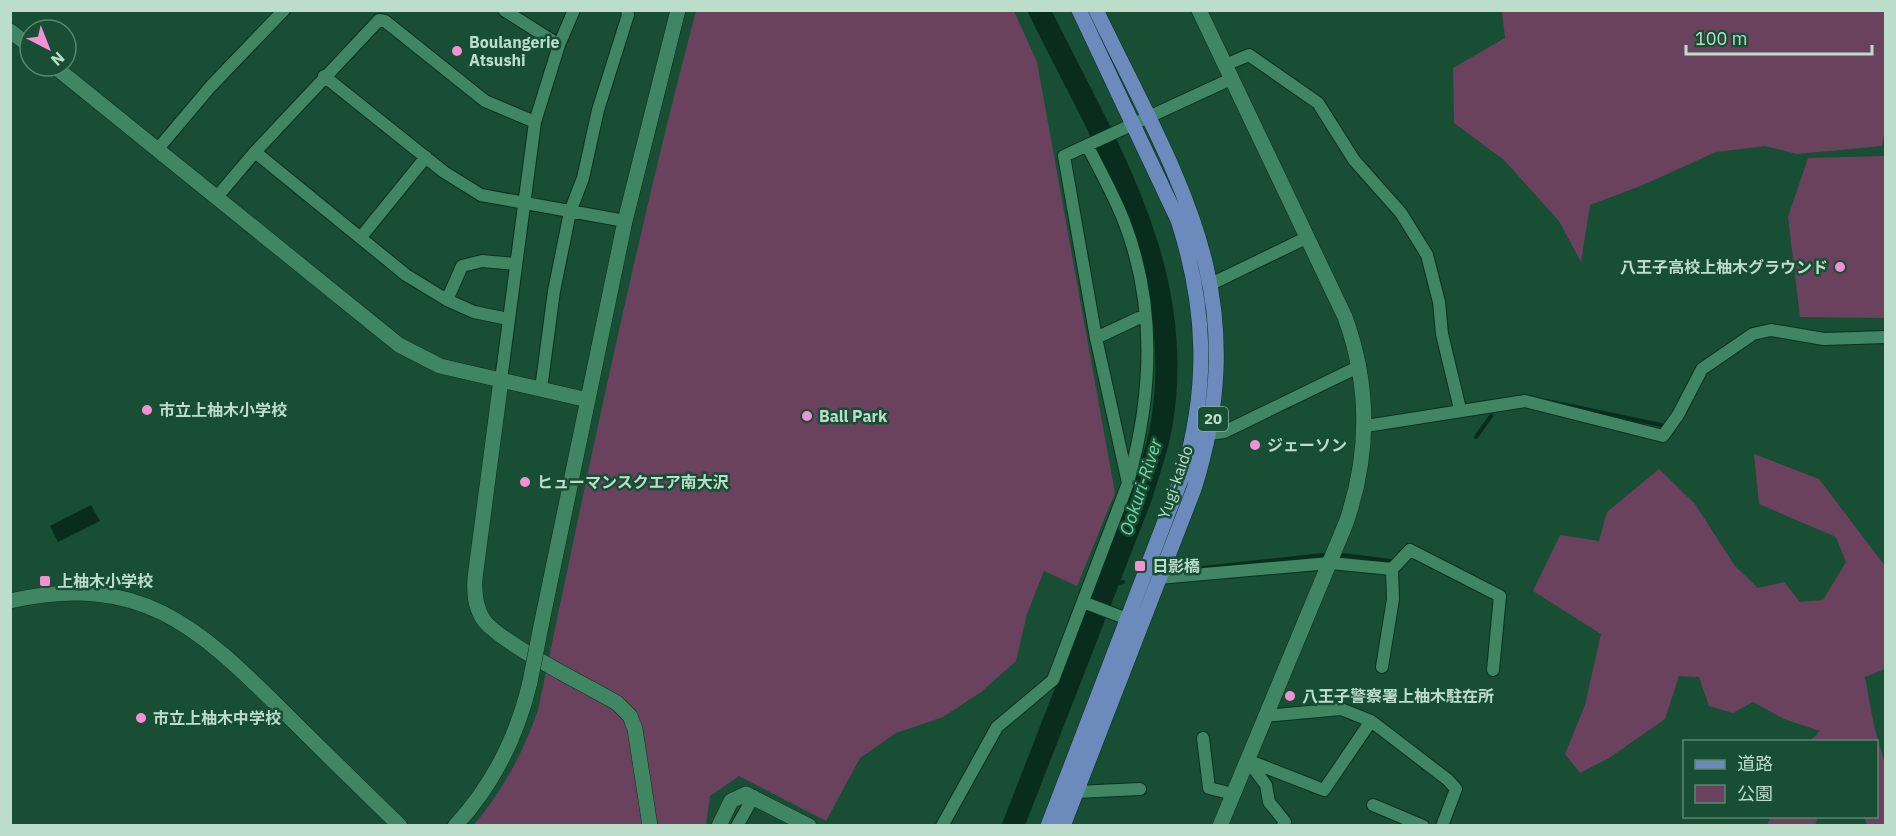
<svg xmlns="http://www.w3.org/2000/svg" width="1896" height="836" viewBox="0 0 1896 836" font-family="'IBM Plex Sans','Noto Sans JP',sans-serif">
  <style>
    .green { fill: #6b425e }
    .water { fill: #092d1c }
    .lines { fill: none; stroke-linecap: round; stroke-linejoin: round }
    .stream { stroke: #092d1c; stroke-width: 4 }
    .river { stroke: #092d1c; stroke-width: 22 }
    .minor-casing { stroke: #0a311f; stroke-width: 14 }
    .tertiary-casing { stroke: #0a311f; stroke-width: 16 }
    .primary-casing { stroke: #0a311f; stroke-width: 16 }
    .minor { stroke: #418662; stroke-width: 12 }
    .tertiary { stroke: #418662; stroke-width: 15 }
    .primary { stroke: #6c8bbd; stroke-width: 15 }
    .tertiary-bridge-casing { stroke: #0a311f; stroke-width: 16; stroke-linecap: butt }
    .tertiary-bridge { stroke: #418662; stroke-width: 15 }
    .poi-dot { fill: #f391d5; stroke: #174e34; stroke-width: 2 }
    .labels { text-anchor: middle; stroke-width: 5; stroke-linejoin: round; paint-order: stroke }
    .shield { fill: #174e34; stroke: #8ab29c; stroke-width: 1.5 }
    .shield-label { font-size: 15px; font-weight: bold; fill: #bbddc9 }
    .poi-label { font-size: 16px; font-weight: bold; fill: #bbddc9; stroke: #174e34; text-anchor: start }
    .street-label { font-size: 16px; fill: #bbddc9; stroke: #174e34 }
    .water-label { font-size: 18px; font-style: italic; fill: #77d6a4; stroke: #174e34 }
  </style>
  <rect width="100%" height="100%" fill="#174e34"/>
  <!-- green -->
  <path class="green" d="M696 11H1014L1037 62 1115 493 1077 586 1044 571 1027 614 1016 661 981 692 943 717 896 733 860 758 826 821 739 776 710 796 706 825 473 826C503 790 523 753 538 710 587 476 635 242 696 11Z
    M1502 11H1885L1886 124 1882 146 1797 154 1765 146 1716 152 1643 185 1590 205 1581 262 1559 221 1504 160 1454 123 1453 68 1505 38Z
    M1885 156V318L1800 317 1788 217 1808 158Z
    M1754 454 1819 479 1885 566V669L1865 677 1874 726 1885 763V825H1867L1864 817 1876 816V742L1810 741 1820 731 1784 719 1753 702 1733 713 1709 706 1699 677 1679 676 1665 719 1609 758 1580 773 1565 754 1585 705 1601 634 1533 591 1560 535 1599 541 1607 512 1659 469 1695 504 1735 566 1758 588 1784 582 1800 602 1823 600 1846 562 1836 537 1759 504Z
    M1771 816H1818V817L1815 825H1767Z"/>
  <!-- water -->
  <path class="water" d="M91 505 100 521 58 542 50 526Z"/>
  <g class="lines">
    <!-- stream -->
    <path class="stream" d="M1547 401 1661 425
      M1476 437 1491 416
      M1343 555 1390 561
      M1184 570 1323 555
      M1106 586 1123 582"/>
    <!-- river -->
    <path class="river" d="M1013 826 1140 500C1148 474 1158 449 1162 422 1187 267 1104 143 1039 10"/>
    <defs>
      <path id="minor" d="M504 10 559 45
        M1225 65 1249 55 1318 103 1354 160 1401 213 1427 255 1439 302 1442 334 1460 409
        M324 76 444 172 481 195 625 221
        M1087 145C1100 171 1115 197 1125 224 1156 306 1152 395 1129 479
        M157 150 211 86 284 10
        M216 198 255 152
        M361 237 426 157
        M1211 284 1308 237
        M447 300 462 266 482 261 515 264
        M508 319 474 312 447 300 406 275 255 152 379 20 385 21 485 101 535 122
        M1096 338 1145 315
        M501 380 535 122 559 45 574 10
        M541 389 554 291 570 212 583 178 598 110 628 15 627 10
        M1366 426 1525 401 1663 436 1678 415 1702 369 1753 334 1771 330 1824 339 1886 337
        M1210 434 1224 432 1360 366
        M1392 569 1410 550 1500 596 1493 670
        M1159 578 1330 563 1392 569 1393 599 1382 667
        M1083 602 1135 622
        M1265 716 1341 709 1371 721 1448 780 1456 789 1442 826
        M1203 738 1209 788 1233 794
        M1247 760 1324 790 1371 721
        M1248 761 1266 785 1269 802 1285 822 1283 826
        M1076 792 1140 789
        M1373 805 1423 826
        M737 826 754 796
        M942 826 997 727 1053 680 1128 483 1096 338 1064 156 1231 79"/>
      <path id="tertiary" d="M1199 10 1345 317C1370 386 1370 454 1346 523L1220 826
        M10 31 30 46
        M54 66 399 345 440 366 588 400
        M501 380 475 578C474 593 475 606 483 619 498 642 588 686 617 703L630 716 635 729 650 826
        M10 601C140 572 197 626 282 710 321 749 360 787 400 826
        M541 626 625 221 678 10
        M455 826C494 784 517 737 530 682
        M719 826 731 801 746 794 809 826"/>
      <path id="primary" d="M1048 826 1183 474C1209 386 1206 307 1178 220L1079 10
        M1063 826 1194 489C1256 292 1178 181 1096 10"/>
    </defs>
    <!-- minor casing -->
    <use href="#minor" class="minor-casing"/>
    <!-- tertiary casing -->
    <use href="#tertiary" class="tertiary-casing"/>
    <!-- primary casing -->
    <use href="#primary" class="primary-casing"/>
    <!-- minor -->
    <use href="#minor" class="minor"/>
    <!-- tertiary -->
    <use href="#tertiary" class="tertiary"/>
    <!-- primary -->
    <use href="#primary" class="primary"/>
    <defs>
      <path id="tertiary-bridge" d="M530 682 541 626"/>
    </defs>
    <!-- tertiary-bridge casing -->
    <use href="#tertiary-bridge" class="tertiary-bridge-casing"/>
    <!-- tertiary-bridge -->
    <use href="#tertiary-bridge" class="tertiary-bridge"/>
  </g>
  <!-- markers -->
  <g class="poi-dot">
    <circle cx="457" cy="51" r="6"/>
    <circle cx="1840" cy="267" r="6"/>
    <circle cx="147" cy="410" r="6"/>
    <circle cx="807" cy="416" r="6"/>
    <circle cx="1255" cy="445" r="6"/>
    <circle cx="525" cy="482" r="6"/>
    <rect x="1134" y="560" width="12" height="12" rx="3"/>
    <rect x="39" y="575" width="12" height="12" rx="3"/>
    <circle cx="1290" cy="696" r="6"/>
    <circle cx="141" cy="718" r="6"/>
  </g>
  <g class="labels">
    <!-- shield labels -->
    <rect class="shield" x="1198" y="407" width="30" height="24" rx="4.5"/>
    <g class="shield-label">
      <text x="1213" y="424">20</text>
    </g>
    <!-- poi labels -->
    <g class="poi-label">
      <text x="469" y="48">Boulangerie<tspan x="469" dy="18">Atsushi</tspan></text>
      <text x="1828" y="273" text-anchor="end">八王子高校上柚木グラウンド</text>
      <text x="159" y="416">市立上柚木小学校</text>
      <text x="819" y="422">Ball Park</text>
      <text x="1267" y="451">ジェーソン</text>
      <text x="537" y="488">ヒューマンスクエア南大沢</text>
      <text x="1152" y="572">日影橋</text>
      <text x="57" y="587">上柚木小学校</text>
      <text x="1302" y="702">八王子警察署上柚木駐在所</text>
      <text x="153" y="724">市立上柚木中学校</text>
    </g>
    <!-- street labels -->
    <g class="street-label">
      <text transform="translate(1175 482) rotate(-71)" y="6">Yugi-kaido</text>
    </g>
    <!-- water labels -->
    <g class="water-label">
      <text transform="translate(1141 487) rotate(-72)" y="6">Ookuri-River</text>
    </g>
  </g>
  <!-- border -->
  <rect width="1896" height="836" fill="none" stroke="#bbddc9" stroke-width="24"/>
  <!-- legend -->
  <rect x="1683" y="740" width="195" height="78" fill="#174e34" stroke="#598770" stroke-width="1.5"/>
  <rect x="1695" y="760" width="30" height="9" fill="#6c8bbd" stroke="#598770" stroke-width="1.5"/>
  <text x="1737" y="770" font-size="18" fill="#bbddc9">道路</text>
  <rect x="1695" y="785" width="30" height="18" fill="#6b425e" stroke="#598770" stroke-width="1.5"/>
  <text x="1737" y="800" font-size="18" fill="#bbddc9">公園</text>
  <!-- north arrow -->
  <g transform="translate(48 48) rotate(138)"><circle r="28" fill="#174e34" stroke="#598770" stroke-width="1.5"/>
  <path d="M0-4.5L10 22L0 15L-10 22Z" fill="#f391d5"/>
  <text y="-9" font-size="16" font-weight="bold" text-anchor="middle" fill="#bbddc9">N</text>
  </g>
  <!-- scale -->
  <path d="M1686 45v9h186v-9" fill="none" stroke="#bbddc9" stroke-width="3"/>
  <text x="1695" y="45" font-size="18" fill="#bbddc9" stroke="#174e34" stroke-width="4.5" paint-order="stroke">100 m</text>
</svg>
